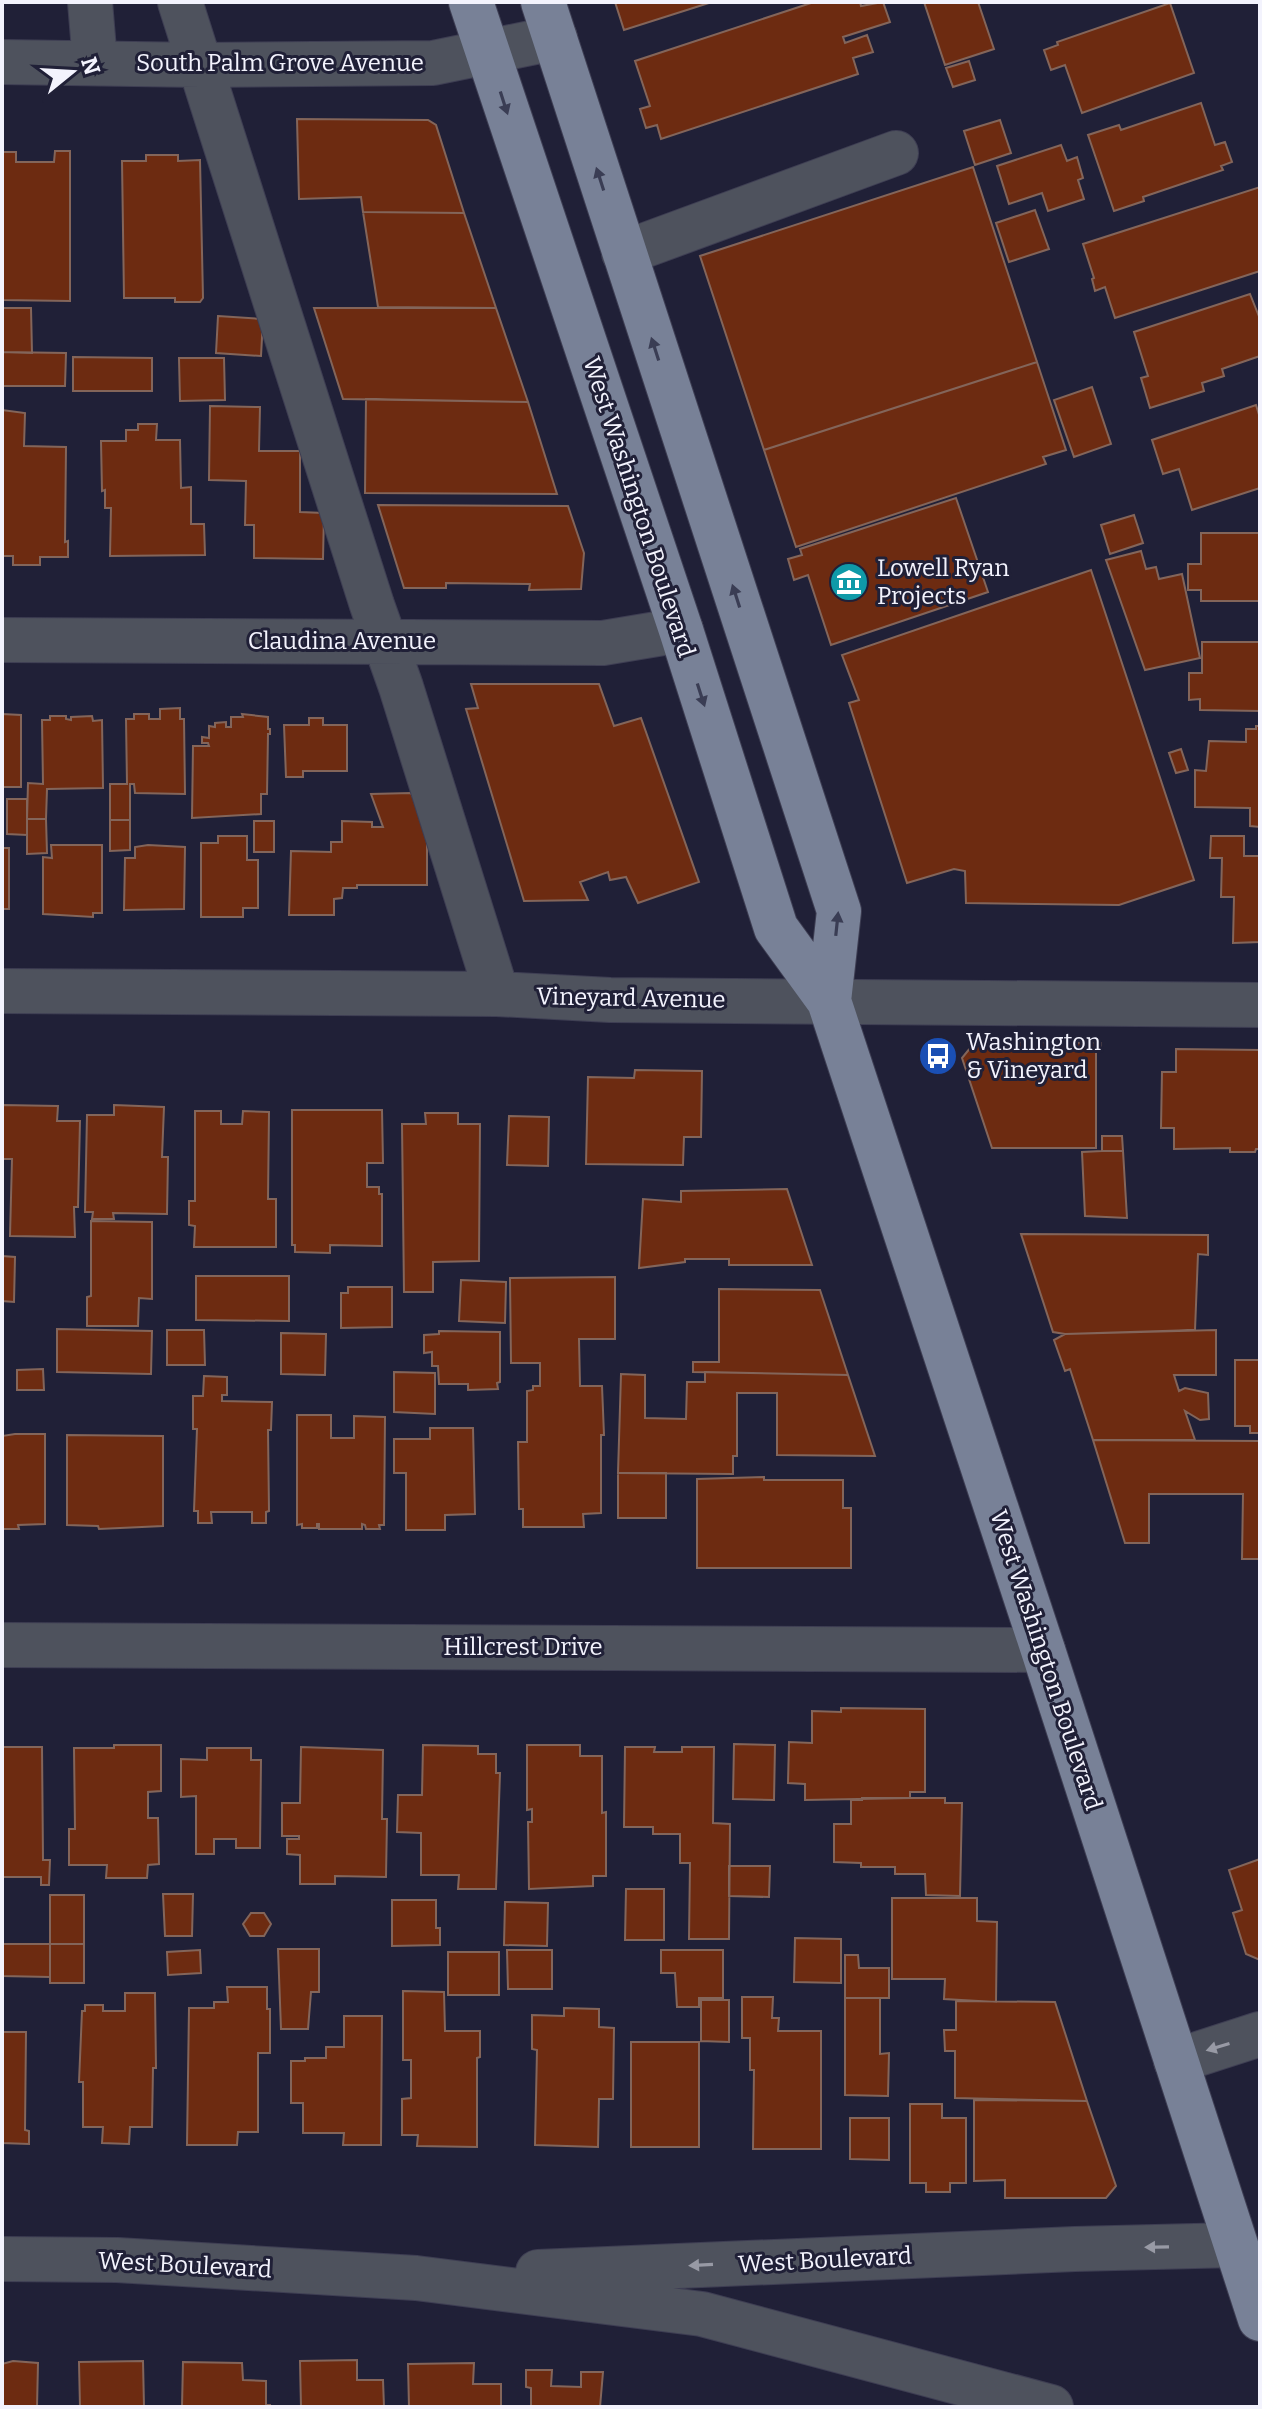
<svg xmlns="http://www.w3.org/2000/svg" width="1262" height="2409" viewBox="0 0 1262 2409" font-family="Bitter,serif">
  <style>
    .building { fill: #6d2b11; stroke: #83655a; stroke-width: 2 }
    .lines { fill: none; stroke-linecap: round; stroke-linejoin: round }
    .minor-casing { stroke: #3e3e53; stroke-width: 46 }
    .major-casing { stroke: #3e3e53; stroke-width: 46 }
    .minor { stroke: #4e525d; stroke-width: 44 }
    .major { stroke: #788197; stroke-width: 44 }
    .oneway { fill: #3a3d54 }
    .oneway2 { fill: #989aa5 }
    .labels { text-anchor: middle; stroke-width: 6; stroke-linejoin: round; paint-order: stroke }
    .street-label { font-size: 24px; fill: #f3f3fd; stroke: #202037 }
    .poi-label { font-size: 24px; fill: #f3f3fd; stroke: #202037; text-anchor: start }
  </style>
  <rect width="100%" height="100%" fill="#202037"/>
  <!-- building -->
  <path class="building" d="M615 2H712L624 30Z
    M814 2H860L861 6 883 2 890 22 843 37 845 43 867 35 873 52 853 58 858 74 661 139 657 125 646 128 640 109 650 106 635 61Z
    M924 2H978L994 49 945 65Z
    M1170 3 1194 73 1082 113 1065 65 1051 70 1044 50 1058 45 1057 42Z
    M969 61 975 80 953 87 946 68Z
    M1201 103 1215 145 1225 142 1232 162 1221 166 1223 170 1143 197 1144 201 1114 211 1088 135 1119 125 1121 130Z
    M297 119 428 120 436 125 464 213 363 212 361 197 299 199Z
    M1000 120 1011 153 975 165 964 131Z
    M1061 145 1067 161 1077 157 1083 178 1078 180 1084 199 1048 211 1042 193 1009 204 997 166Z
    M55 151H70V301L2 300V152H16V162H54Z
    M146 155H178V161L200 160 203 298 200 302H175V298H124L122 161H146Z
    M973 167 1037 362 764 450 700 256Z
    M1260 187V271L1115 318 1105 287 1095 291 1092 279 1094 278 1083 244Z
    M1035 210 1049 249 1009 262 996 223Z
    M363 212 464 213 496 308 378 307Z
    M1250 294 1260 319V356L1222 369 1224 376 1202 383 1204 391 1150 408 1141 378 1148 376 1134 332Z
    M2 308H31L32 353 2 352Z
    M314 308H496L528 402 343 399Z
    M218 316 263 319 261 356 216 353Z
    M2 352 66 353 65 386H2Z
    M73 357 152 358V391H73Z
    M179 358H224L225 400 180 401Z
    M1037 362 1066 450 1043 457 1046 464 796 547 764 450Z
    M1092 387 1111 444 1074 457 1054 400Z
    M366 399 528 402 557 494 365 493Z
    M1256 405 1260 418V488L1192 510 1179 469 1163 474 1152 440Z
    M210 406 260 407 259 451H300V512L324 513 323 559 254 558V525H245L246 481 209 480Z
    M2 410 25 413 24 446 66 447 65 542 68 541V557H40V565H13V556H2Z
    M138 424H157L156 440H180L181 488 191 487V524H204L205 555 110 556 111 508H105V490L102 491 101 441H126V430H138Z
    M956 498 988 592 831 645 808 575 794 580 788 559 802 555 800 549Z
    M378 505 568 506 584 553 581 589 529 590 530 584 446 583V588H404Z
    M1134 515 1143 543 1110 554 1101 525Z
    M1201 533H1260V601H1201V590H1188V564H1201Z
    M1141 551 1146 569 1156 567 1159 579 1182 574 1200 658 1145 670 1106 560Z
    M1091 570 1194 880 1119 905 966 903 965 871 954 869 907 883 849 703 859 700 842 655Z
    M1202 642H1260V711L1200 710V699L1189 700V673H1202Z
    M471 684H599L614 726 641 718 699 882 638 903 626 877 610 880 608 872 580 882 588 900 524 901 466 709 478 708Z
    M180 708V719H184L185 794 135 793 134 784H130V820H110V784H127L126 719H134V714H149V719H160V709Z
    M2 714 21 715V787H2Z
    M242 714 268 717V729H270V734H268L267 794H261V814L192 818 193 746H209L208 743H202V737L209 738V726L215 727V723L226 722V727H231V717H243Z
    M50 716H66V719L71 720V717L92 716 93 721 102 720 103 788 47 789 46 819H27L28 783 43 784 42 720H50Z
    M309 718H323V725H347V771H303V777H286L284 725H309Z
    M1256 726H1260V827L1250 826V808L1195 807V770L1206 771 1209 741 1246 742V729H1256Z
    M1181 749 1188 770 1176 773 1169 753Z
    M411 793 427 828V885H357V888H343L342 898 334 899V915H289L291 851 331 852V842H342V821L372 822V827H383L371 794Z
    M7 799H27V835L7 834Z
    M27 819H46L47 853 27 854Z
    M110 820H130V850L110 851Z
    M254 821H274V852H254Z
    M218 836H247V860H258V908H243V917H201V843H218Z
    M1211 836H1244V856H1260V942L1233 943 1234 897H1221L1222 858H1210Z
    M51 845H102V913H93V917L43 914V857L52 858Z
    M148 845 185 847 184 909 124 910 125 858H135V847Z
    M2 848H9V909H2Z
    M975 1042 1101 1043V1047L1096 1048V1148H992L962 1058Z
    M1176 1049 1260 1050V1149H1256L1255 1152H1230V1148L1174 1149V1128H1161L1162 1072H1176Z
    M635 1070 702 1071 701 1137H684L683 1165 586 1164 588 1077 634 1078Z
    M2 1105 58 1106 57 1121H80L78 1207H74L75 1237 10 1236 12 1159H3Z
    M114 1105 164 1107 162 1157H168L167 1214 113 1213 114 1219H92L93 1212H85L87 1115H114Z
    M292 1110H382L383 1163H367V1187H379V1194H382V1246L330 1245V1253L295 1252V1245H292Z
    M195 1111H221V1124H242L243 1111 269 1112 268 1199H276V1247H194L195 1226 189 1225V1201H195Z
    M425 1113H458V1124H480L479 1261 433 1262V1292H404L402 1124H426Z
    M509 1116 549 1117 548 1166 507 1165Z
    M1102 1136H1122L1123 1151H1102Z
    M1102 1151H1123L1127 1218 1085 1216 1082 1152Z
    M787 1189 812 1265H729V1259H685V1262L639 1268 643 1199 681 1202V1191Z
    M91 1221 152 1222V1299L139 1298 138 1326H87V1297L91 1296Z
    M1021 1234 1208 1235V1255L1198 1254 1195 1330 1065 1334 1053 1332Z
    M2 1256 15 1257 14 1302 2 1301Z
    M196 1276H289V1321L196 1320Z
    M615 1277V1339H579L580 1386H602L604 1435H601V1513L583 1514 584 1527H523V1509H519L518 1442H527V1391L533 1390V1386H540V1363H511L510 1278Z
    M461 1280 506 1282 505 1323 459 1321Z
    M348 1287H392V1327L341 1328V1293H348Z
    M719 1289 820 1290 848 1375 693 1372V1362H719Z
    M57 1329 152 1331 151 1374 57 1372Z
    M167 1330H204L205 1365H167Z
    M1216 1330V1375H1174L1179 1391 1185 1388 1208 1393 1209 1419 1200 1420 1185 1411 1195 1440H1093L1070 1369 1065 1371 1054 1340 1065 1334Z
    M439 1331 500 1332V1382L497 1383 498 1389 468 1390V1384H439L438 1366H432V1352L424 1353V1335L439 1334Z
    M281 1333 326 1334 325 1375 281 1374Z
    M1259 1353H1260V1433H1250V1426H1235V1360H1259Z
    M43 1369 44 1390H17V1370Z
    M394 1372 435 1373V1414L394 1412Z
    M705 1372 848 1375 875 1456 777 1455V1393H737V1456H733V1474L618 1473 621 1374 645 1375V1418L686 1419 687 1382H705Z
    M204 1376 227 1377V1395H222V1401L272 1402 271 1430H268L269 1511 266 1512V1523H252V1512H211L212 1523H198V1511H194L197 1429H193V1396H203Z
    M297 1415H331V1438H354V1416L385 1417 384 1525H379L380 1529H366L365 1525 362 1524V1529H319V1524H317V1528H302V1524L297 1525Z
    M430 1428H473L475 1514 445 1515V1530H406V1473H394V1439H430Z
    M15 1434H45V1524L18 1525 19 1529H2V1436Z
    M67 1435 163 1436V1526L99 1529 98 1526 67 1525Z
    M1093 1440 1260 1441V1559H1242L1243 1494H1149V1543H1125Z
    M618 1473H666V1518H618Z
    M764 1477V1480H843V1508H851V1568H697V1479Z
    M841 1708 925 1709V1792H910V1798L805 1800V1784L788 1783 789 1742 812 1743V1711L841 1712Z
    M734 1744 775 1745 774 1800 733 1799Z
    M114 1745H161V1791L148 1792V1818H158L159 1864 148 1865 147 1878H106L107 1865H69V1829H75L74 1748H114Z
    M423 1745 478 1746V1754H496V1773H500L496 1889H458L459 1875H421V1833L397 1832 398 1795H422Z
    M527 1745H580V1756H602V1813L606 1812V1876H593V1886L529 1889 528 1822H532V1809L527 1810Z
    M2 1747H42L43 1860H50L49 1885H41V1877H2Z
    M301 1747 383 1750 382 1819H387L386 1877 335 1876V1884H300V1855L287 1854V1839H299V1836H282V1803H300Z
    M625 1747H655L654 1752H682V1747H714L713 1823 730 1824 729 1939H689L690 1863H680V1834H653V1827H624Z
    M207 1748H251V1760H261L260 1848H236V1839H214V1854H196V1796L181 1797V1759L207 1760Z
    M862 1798H945V1803H962L960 1896 926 1895 925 1874H895V1867H861V1863L834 1862V1824H851V1800H862Z
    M1260 1859V1960L1246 1954 1233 1913 1242 1910 1229 1870Z
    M729 1866H770L769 1897 729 1896Z
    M626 1889H664V1940H625Z
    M163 1894H193L192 1936H165Z
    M50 1895H84V1944H50Z
    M892 1898H977V1921L997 1922 996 2002 944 1999 945 1979H892Z
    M392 1900H436V1928H440V1945L392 1946Z
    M505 1902 548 1903 547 1946 504 1945Z
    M251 1913H264L271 1924 264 1936H250L243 1924Z
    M795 1938 841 1939V1983L794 1982Z
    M2 1944H50V1977L2 1976Z
    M50 1944H84V1983H50Z
    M278 1949H319V1992H311L308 2029H281Z
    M200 1950 201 1973 168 1975 167 1952Z
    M507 1950H552V1989H508Z
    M661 1950H723V1998H699V2007H677L675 1973H661Z
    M448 1952H499V1995H448Z
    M845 1955H858L859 1968H889V1998H845Z
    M227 1987H267V2009H270V2053H258V2132H238L237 2145H187L189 2008H214V2002H228Z
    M403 1991 444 1992 445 2031H480V2057L477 2058V2147L417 2146 418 2135H402V2099L411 2098V2060H403Z
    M125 1993H155L156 2068H153L152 2127H130L129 2144 102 2143 103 2127H83V2082H79L82 2011H85V2005H103V2011H125Z
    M742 1997H773L772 2018H779L778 2031H821V2149H753L754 2070H750V2038H742Z
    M845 1998H880V2054L889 2053 888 2096 845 2095Z
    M701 2000H729V2042L701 2041Z
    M956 2001 1055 2002 1087 2101 955 2098V2051H945L944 2030H956Z
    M564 2008 599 2009V2027L614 2028 613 2099H599L598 2147 535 2145 537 2050 532 2049V2015L564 2016Z
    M344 2016H382L381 2145H343L344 2133H303V2103H291V2061H305V2058H326V2047H344Z
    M2 2032H26L25 2130 29 2131V2144L2 2143Z
    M631 2042H699V2147H631Z
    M974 2100 1087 2101 1116 2186 1106 2198H1005V2180L974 2181Z
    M910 2104H942V2118H966V2183H950V2192H926V2183H910Z
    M850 2118H889V2160L850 2159Z
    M357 2360V2380H383L384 2407H301L300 2361Z
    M13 2361 38 2363 37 2407H2V2364Z
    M143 2361 144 2407H80L79 2362Z
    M183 2362 242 2363 243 2380 266 2381V2405H270V2407H182Z
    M474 2363 473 2384H501V2407H409L408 2364Z
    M526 2370H552L551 2386 581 2387V2372H603L600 2407H531V2388L526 2387Z"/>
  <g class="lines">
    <defs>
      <path id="minor" d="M90 2 95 62
        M180 2 372 605 401 687 497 994
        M2 62 200 65 433 63 555 38
        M624 253 896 153
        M2 640 603 643 681 630
        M2 991 497 994 610 1000 1260 1005
        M2 1645 1043 1650
        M1176 2061 1260 2034
        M2 2259 117 2260 416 2278 702 2314 1051 2407
        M538 2272 1075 2249 1235 2245"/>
      <path id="major" d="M471 2 681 630 776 928 829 1001 1043 1650 1260 2319
        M543 2 839 911 829 1001"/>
    </defs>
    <!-- minor casing -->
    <use href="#minor" class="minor-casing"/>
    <!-- major casing -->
    <use href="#major" class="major-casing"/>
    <!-- minor -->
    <use href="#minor" class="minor"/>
    <!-- major -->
    <use href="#major" class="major"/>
  </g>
  <!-- one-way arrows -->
  <defs><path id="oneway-solid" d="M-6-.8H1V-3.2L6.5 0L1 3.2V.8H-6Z" transform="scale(2)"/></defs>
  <g class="oneway">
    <use href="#oneway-solid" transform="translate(504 103) rotate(72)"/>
    <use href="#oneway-solid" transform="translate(600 179) rotate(-108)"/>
    <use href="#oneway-solid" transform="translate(655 349) rotate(-108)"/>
    <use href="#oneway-solid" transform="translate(736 596) rotate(-108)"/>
    <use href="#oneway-solid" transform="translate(701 695) rotate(72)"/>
    <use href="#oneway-solid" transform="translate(837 924) rotate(-84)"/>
  </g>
  <g class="oneway2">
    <use href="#oneway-solid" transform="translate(1218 2047) rotate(163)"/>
    <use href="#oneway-solid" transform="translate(1157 2247) rotate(179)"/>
    <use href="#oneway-solid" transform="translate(701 2265) rotate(177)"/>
  </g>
  <!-- icons -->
  <defs>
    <symbol id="museum-disc" viewBox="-11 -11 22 22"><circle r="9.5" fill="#0f9aa8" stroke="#202037"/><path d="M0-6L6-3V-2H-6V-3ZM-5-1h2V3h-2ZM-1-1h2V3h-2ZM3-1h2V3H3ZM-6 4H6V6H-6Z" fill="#fff"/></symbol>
    <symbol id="bus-disc" viewBox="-11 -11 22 22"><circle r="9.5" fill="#1a4fb4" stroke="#202037"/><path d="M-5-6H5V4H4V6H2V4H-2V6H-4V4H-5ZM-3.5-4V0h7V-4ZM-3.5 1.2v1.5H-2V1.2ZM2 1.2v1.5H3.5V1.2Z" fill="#fff"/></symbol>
  </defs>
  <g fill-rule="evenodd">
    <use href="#museum-disc" x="827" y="560" width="44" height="44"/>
    <use href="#bus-disc" x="916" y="1034" width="44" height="44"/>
  </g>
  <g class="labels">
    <!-- street labels -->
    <g class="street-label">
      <text x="280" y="71">South Palm Grove Avenue</text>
      <text transform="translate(639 507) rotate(72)" y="8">West Washington Boulevard</text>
      <text x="342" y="649">Claudina Avenue</text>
      <text transform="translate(631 998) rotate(1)" y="8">Vineyard Avenue</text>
      <text x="523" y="1655">Hillcrest Drive</text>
      <text transform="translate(1046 1660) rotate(72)" y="8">West Washington Boulevard</text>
      <text transform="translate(825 2260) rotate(-3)" y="8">West Boulevard</text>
      <text transform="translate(185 2265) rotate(3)" y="8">West Boulevard</text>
    </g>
    <!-- poi labels -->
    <g class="poi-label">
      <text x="877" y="576">Lowell Ryan<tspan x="877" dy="28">Projects</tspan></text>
      <text x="966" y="1050">Washington<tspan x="966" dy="28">&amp; Vineyard</tspan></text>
    </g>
  </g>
  <!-- border -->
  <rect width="1262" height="2409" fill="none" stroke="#f3f3fd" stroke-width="8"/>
  <!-- north arrow -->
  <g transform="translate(72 72) rotate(72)" stroke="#202037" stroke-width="6" paint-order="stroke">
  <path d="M0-6L14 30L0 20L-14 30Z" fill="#f3f3fd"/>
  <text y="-12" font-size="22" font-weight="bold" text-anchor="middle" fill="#f3f3fd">N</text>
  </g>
</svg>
